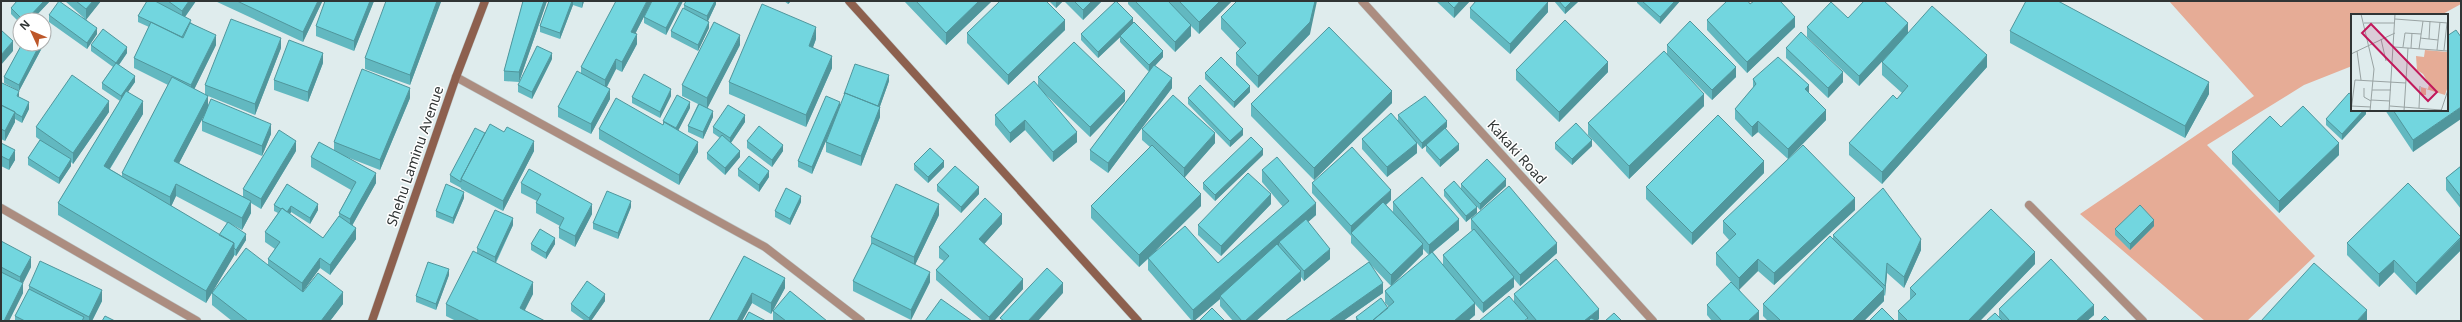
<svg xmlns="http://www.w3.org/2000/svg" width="2462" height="322" viewBox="0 0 2462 322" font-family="'Noto Sans',sans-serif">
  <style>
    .green { fill: #e6ac96 }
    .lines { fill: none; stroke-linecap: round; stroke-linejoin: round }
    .street-casing { stroke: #bcc7c8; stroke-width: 9 }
    .secondary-casing { stroke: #bcc7c8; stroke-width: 9 }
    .street { stroke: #ac8d80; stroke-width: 8 }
    .secondary { stroke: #8d604e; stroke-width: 8 }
    .wall { fill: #62b8c0; fill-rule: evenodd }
    .shaded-wall { fill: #50969c }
    .building { fill: #72d6df; stroke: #50969c }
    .labels { text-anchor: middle; stroke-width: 3; stroke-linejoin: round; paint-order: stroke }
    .street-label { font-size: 14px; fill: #303535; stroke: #fff }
    .inset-road { fill: none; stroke: #99a3a3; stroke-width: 1 }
    .view { fill: #c2185b; fill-opacity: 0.15; stroke: #c2185b; stroke-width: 2 }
    .inset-edge { fill: none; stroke: #303535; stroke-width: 2 }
  </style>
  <rect width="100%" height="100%" fill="#dfeced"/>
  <!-- green -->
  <path class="green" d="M2169 1H2461V4L2441 15H2352V66L2304 85 2207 145 2315 256 2247 321H2205L2080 214 2254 96Z"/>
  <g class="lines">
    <defs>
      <path id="street" d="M1362 1 1653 321
        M456 77 765 247 861 321
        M2029 205 2143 321
        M1 208 197 321"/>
      <path id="secondary" d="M849 1 1138 321
        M372 321 456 77 485 1"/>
    </defs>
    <!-- street casing -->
    <use href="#street" class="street-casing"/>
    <!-- secondary casing -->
    <use href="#secondary" class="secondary-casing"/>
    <!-- street -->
    <use href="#street" class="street"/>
    <!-- secondary -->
    <use href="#secondary" class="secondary"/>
  </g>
  <!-- wall -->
  <path class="wall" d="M17 1H50L32 20H20V23L11 14V8Z
    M65 1H101L86 19 97 34 87 49 49 22V15L84 18Z
    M147 1H196L185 17 216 45 194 89 205 95V85L281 48 255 115 208 96V107L271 134 262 156 202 131V121L206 111 179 163 243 197V189L296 151 261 209 251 203V213L242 230 231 224 246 240 236 256 234 255 206 303 58 215V203L120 101 102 89V83L113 67 91 51V45L127 53 119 65 135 82 128 92 143 114 110 169 122 176V173L168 85 134 68V58L149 27 138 22V16ZM176 196 227 223 219 235 171 206Z
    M215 1H322V2L303 42Z
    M374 1 354 51 316 36V26Z
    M441 1 410 85 365 69V58Z
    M523 1H547L519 82 504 81V71Z
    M549 1H584L582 8 573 5 560 39 540 32V26Z
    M652 1 635 34 637 44 622 72 616 69 607 87 610 99 591 134 558 117V107L581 73V67Z
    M652 1H683L666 35 644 23V17Z
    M716 1V4L708 21 709 28 698 51 671 37V31L684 9V5Z
    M784 1H791L788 4Z
    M904 1H992L946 45Z
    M1049 1H1063L1056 8Z
    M1064 1H1102L1083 20Z
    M1128 1H1232L1199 34 1191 26V36L1175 52 1128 4Z
    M1436 1H1470L1454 18Z
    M1554 1H1579L1565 14Z
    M1637 1H1680L1660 24 1637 3Z
    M1750 4 1795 27 1747 73 1707 30V20Z
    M1470 8 1548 12 1510 54 1470 18Z
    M1221 17 1310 34 1258 88 1236 65V53L1240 49 1221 29Z
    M1848 18 1908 33 1987 67 1882 184 1849 155V143L1897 99 1902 93 1882 75V62L1898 44 1859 86 1807 37V27Z
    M1133 23 1163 57 1155 66 1172 88 1108 173 1090 160V150L1149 72 1120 42V37L1098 58 1081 40V34Z
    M1065 30 1008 85 967 43V33Z
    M2010 31 2209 94 2185 138 2010 43Z
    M816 39 813 47 832 68 806 127 729 94V82Z
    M22 44H44L19 91 4 83V77Z
    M740 45 707 108 713 117 703 139 688 132V126L698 104 682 96V85Z
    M1667 45 1736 77 1712 100 1671 59 1704 106 1629 179 1588 135V123L1667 55Z
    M1786 48 1843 82 1828 98 1786 58Z
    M552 59 532 99 518 92V85Z
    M323 63 308 102 274 90V80Z
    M1516 70 1608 72 1559 122 1516 80Z
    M1205 73 1250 92 1234 108 1205 79Z
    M1038 77 1125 101 1090 137 1045 94 1077 142 1053 162 1025 130 1010 143 995 125V115L1038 86Z
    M1753 79 1809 93 1826 120 1788 159 1758 132 1752 137 1735 119V109L1753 88Z
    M889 81 880 106V117L861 166 826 152V142L831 129 812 174 798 167V161L840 105Z
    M1 84 19 97 29 109 22 123 15 119V122L5 141 1 139Z
    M671 96 660 118 632 103V97Z
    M410 98 380 170 344 156 376 183 352 226 356 239 330 275 320 268 303 291 343 304 330 321H232L212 305V293L268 265V259L275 249 265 242V232L278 213 274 211V205L287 184 318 210 310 224 291 212 290 214 323 238 339 217V213L351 190 311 167V157L334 150V142Z
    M1188 98 1243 135 1230 147 1188 104Z
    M1392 103 1314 180 1251 116V104Z
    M690 108 678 130 698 152 679 185 599 139V129L663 125V121Z
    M2366 110V114L2342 140 2326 125V119Z
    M2385 110H2447L2413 152Z
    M109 112 73 164 71 162V166L59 184 28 165V158L40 140 36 137V127Z
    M1398 115 1447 127 1445 129 1459 150 1440 167 1426 151V146L1422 149 1417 143V153L1387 177 1362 149V139L1398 121Z
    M745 122 731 143 740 157 725 175 707 159V153L720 138 713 133V127Z
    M2281 127 2339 155 2279 213 2232 164V152Z
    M1142 129 1215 143 1185 177 1201 206 1156 250 1218 263 1283 207 1262 182V170L1316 215 1308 222 1330 259 1304 281 1301 277V281L1256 321H1233L1220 306V299L1194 321H1192L1148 270V259L1139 267 1091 218V206L1150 147 1142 140Z
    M485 133 534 151 503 211 461 189V188L450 182V175Z
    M747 141 783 151 772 167 747 148Z
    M1 143 15 160 9 170 1 166Z
    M1555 143 1592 146 1572 165 1555 149Z
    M1263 155 1215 201 1203 189V183Z
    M914 164 944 167 928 183 914 170Z
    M2461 166V209L2446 190V178Z
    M738 169 769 177 759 192 738 176Z
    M1764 173 1692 245 1646 199V187Z
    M521 183 592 214 575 247 559 238V228L560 226 536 213V203L537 201 521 193Z
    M1312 183 1391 200 1386 205 1393 212V202L1459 230 1433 252 1443 265V255L1472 231 1471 229V219L1557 253 1520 286 1514 279V287L1483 313 1475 304V315L1468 321H1356V317L1389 307 1385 303V291L1429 255 1423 249V254L1391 286 1370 264 1383 293 1343 321H1285L1369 262 1351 243V236L1312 193Z
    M1461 184 1506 186 1480 210 1468 197 1477 213 1466 222 1444 196V190L1461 189Z
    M937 185 979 194 961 213 937 191Z
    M464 198 453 224 436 217V211Z
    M801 202 790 225 775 217V211Z
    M1271 204 1221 256 1198 235V225Z
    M631 207 618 239 593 229V223Z
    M1855 210 1774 285 1758 271 1739 289 1759 321H1712L1707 315V305L1731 282 1716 265V253L1729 240 1723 233V221Z
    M939 215 915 265 930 282 911 320 853 291V281L871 246V237Z
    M1002 224 984 244 1023 289 994 321H983L936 280V270L944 261 939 258V247Z
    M513 225 496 263 533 294 524 310 545 321H456L446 316V304L477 253V248Z
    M2154 226 2130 250 2115 235V229Z
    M1833 235 1921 250 1904 288 1887 273 1885 296 1884 295V301L1864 321H1768L1763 316V304L1833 240Z
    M2461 237V250L2416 295 2394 272 2379 287 2347 255V243Z
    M1 241 31 267 23 283V293L9 321H1Z
    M531 244H555L546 259 531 250Z
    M744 256 785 288 771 314 752 303 742 321H709Z
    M2035 264 1980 321H1898V311L1910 300V288Z
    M449 275 436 310 416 302V296Z
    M29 286 102 301 92 321H15V316L29 290Z
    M1514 294 1599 319 1597 320 1598 321H1528V320V321L1514 302Z
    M605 301 591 321H585L571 311V304Z
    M1999 309 2094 315 2087 321H1986L1999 316Z
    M773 311 827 321H773Z"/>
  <!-- shaded-wall -->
  <path class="shaded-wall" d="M44 1H50L32 20H26Z
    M93 1H101L86 20V9Z
    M189 1H196L182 21V11Z
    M318 1H322V2L303 42V32Z
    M370 1H374L354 51V41Z
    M437 1H441V2L410 85V75Z
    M544 1H547L519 82V72Z
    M572 1H573V5L560 39V33Z
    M582 1H584L582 8Z
    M647 1H652L631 42V32Z
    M680 1H683L666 35V28Z
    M715 1H716V4L707 23V16Z
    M788 1H791L788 4Z
    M979 1H992L946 45V33Z
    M1056 1H1063L1056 8Z
    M1092 1H1102L1083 20V10Z
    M1220 1H1232L1199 34V22Z
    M1315 1H1317L1310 34 1258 88V76Z
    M1460 1H1470L1454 18V8Z
    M1572 1H1579L1565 14V8Z
    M1675 1H1680L1660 24V17Z
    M1548 2V12L1510 54V44Z
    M1795 17V27L1747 73V62Z
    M1133 18V25L1098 58V52Z
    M1065 20V30L1008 85V75Z
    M709 22V28L698 51V45Z
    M1908 23V34L1859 86V76Z
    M1191 25V36L1175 52V42Z
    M816 27V39L809 58V46Z
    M97 28V34L87 49V43Z
    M637 34V44L622 72V62Z
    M45 35V41L44 43V37Z
    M216 35V45L191 96V85Z
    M740 35V45L707 109V98Z
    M281 38V48L255 115V104Z
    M13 41V51L1 65V55Z
    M40 44H44L19 91V85Z
    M127 47V53L116 69V63Z
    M1163 51V57L1149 72V65Z
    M323 53V63L308 102V92Z
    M552 53V59L532 99V92Z
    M1987 55V67L1882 184V172Z
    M832 56V68L806 127V115Z
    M616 59V69L605 90V80Z
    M1608 62V72L1559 122V112Z
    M1736 67V77L1712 100V90Z
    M1843 72V82L1828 98V88Z
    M889 75V81L878 112V106Z
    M135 76V82L121 102V96Z
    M1172 78V88L1108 173V163Z
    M2209 82V94L2185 138V126Z
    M1809 85V95L1805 89Z
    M1250 86V92L1234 108V102Z
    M410 88V98L380 170V160Z
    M610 89V99L591 134V124Z
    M671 89V96L660 118V112Z
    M19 91V97L17 96Z
    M1125 91V101L1090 137V127Z
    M1392 91V103L1314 180V168Z
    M1704 94V106L1629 179V166Z
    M208 96V108L174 173V161Z
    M109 101V112L73 164V153Z
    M143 101V114L104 178V166Z
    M29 102V109L22 123V117Z
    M690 102V108L676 135V128Z
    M840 102V108L812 174V167Z
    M880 107V117L861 166V156Z
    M2461 107V119L2413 152V140Z
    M1826 110V120L1788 159V149Z
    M2364 110H2366V114L2342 140V134Z
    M713 111V117L703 139V132Z
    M15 112V122L5 141V131Z
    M745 115V122L730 144V138Z
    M1025 120V130L1010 143V133Z
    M1447 121V127L1422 149V143Z
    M1758 121V132L1752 137V127Z
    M271 124V134L262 156V146Z
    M1243 129V135L1230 147V141Z
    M1077 132V142L1053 162V152Z
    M1215 133V143L1184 178V168Z
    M1592 140V146L1572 165V159Z
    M296 141V151L261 209V199Z
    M534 141V151L503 211V201Z
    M698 142V152L679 185V175Z
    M1417 143V153L1387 177V167Z
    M2339 143V155L2279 213V201Z
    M1459 144V150L1440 167V160Z
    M783 145V151L772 167V160Z
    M1263 149V155L1215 201V195Z
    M15 150V160L9 170V160Z
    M740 151V157L725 175V168Z
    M71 159V166L59 184V178Z
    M944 161V167L928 183V177Z
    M1764 161V173L1692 245V233Z
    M769 171V177L759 192V185Z
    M376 173V183L350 229V219Z
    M1506 179V186L1480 210V204Z
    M176 184V196L170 209V197Z
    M979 187V194L961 213V207Z
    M1391 190V200L1353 235 1351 233V226Z
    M464 192V198L453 224V218Z
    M1201 194V206L1139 267V255Z
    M1271 194V204L1221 256V246Z
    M801 196V202L790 225V219Z
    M1855 198V210L1774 285V273Z
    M251 201V213L242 230V218Z
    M631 201V207L618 239V233Z
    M1316 203V215L1282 245 1279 242V247L1220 296V299L1194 321H1193V310Z
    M318 204V210L310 224V218Z
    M592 204V214L575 247V236Z
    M939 204V215L914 267V257Z
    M291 206V212L287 219V212Z
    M1477 207V213L1466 222V216Z
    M1002 214V224L979 250V239Z
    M513 218V225L495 263V257Z
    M1459 219V230L1429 255V245Z
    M2154 220V226L2130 250V244Z
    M356 228V239L330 275V265Z
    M246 234V240L236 256V250Z
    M555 238V244L546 259V253Z
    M2461 238V250L2416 295V283Z
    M1921 239V250L1904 288V277Z
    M234 243V256L206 303V291Z
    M1557 243V253L1520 286V275Z
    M1423 244V254L1391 286V275Z
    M1330 249V259L1304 281V271Z
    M2035 252V264L1980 321H1968Z
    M31 257V267L23 283V293L9 321H4L20 287V277Z
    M320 258V268L302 293V283Z
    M1758 259V271L1739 290V278Z
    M2394 260V272L2379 287V274Z
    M1887 263V273L1885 296V286Z
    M449 269V275L436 310V304Z
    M1301 271V281L1256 321H1245Z
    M930 272V282L911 320V310Z
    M1514 277V287L1483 313V303Z
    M785 278V288L771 314V303Z
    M1023 279V289L994 321H989V317Z
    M533 282V294L520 320V308Z
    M1063 283V293L1038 321H1028Z
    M1383 283V293L1343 321H1329Z
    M1884 289V301L1864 321H1852Z
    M102 290V301L92 321H89V317Z
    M343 292V304L330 321H321Z
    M752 293V303L742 321H737Z
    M605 294V301L591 321H589V318Z
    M1475 303V315L1468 321H1454Z
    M2094 305V315L2087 321H2076Z
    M1599 309V319L1596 321H1584Z
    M2367 310V321H2357Z
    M1759 311V321H1748Z"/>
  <!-- building -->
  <path class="building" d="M17 1H44L26 20H23L11 8Z
    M59 1 97 28 87 43 49 15Z
    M76 1H93L86 9Z
    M147 1H155L191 20 182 37 138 16Z
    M168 1H189L182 11Z
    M237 1H318L303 32Z
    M325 1H370L354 41 316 26Z
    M386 1H437L410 75 365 58Z
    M523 1H544L519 72 504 71Z
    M549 1H572L560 33 540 26Z
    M616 1H647L631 32 637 34 622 62 616 59 605 80 581 67Z
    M652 1H680L666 28 644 17Z
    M686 1H715L707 16 684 5Z
    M916 1H979L946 33Z
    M1000 1H1046L1065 20 1008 75 967 33Z
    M1074 1H1092L1083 10Z
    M1116 1 1133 18 1098 52 1081 34Z
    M1135 1H1168L1191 25 1175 42Z
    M1179 1H1220L1199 22Z
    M1237 1H1315L1310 22 1258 76 1236 53 1246 43 1221 17Z
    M1447 1H1460L1454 8Z
    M1476 1H1548V2L1510 44 1470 8Z
    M1559 1H1572L1565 8Z
    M1642 1H1675L1660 17Z
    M1727 1H1748L1750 4 1754 1H1780L1795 17 1747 62 1707 20Z
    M1864 1H1884L1908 23 1859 76 1807 27 1831 2 1848 18Z
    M2026 1H2058L2209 82 2185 126 2010 31Z
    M762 4 816 27 809 46 832 56 806 115 729 82Z
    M1932 6 1987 55 1882 172 1849 143 1893 95 1897 99 1908 86 1882 62Z
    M683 8 709 22 698 45 671 31Z
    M231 19 281 38 255 104 205 85Z
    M1565 20 1608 62 1559 112 1516 70Z
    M1690 21 1736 67 1712 90 1667 45Z
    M151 22 183 38 190 23 216 35 191 85 134 58Z
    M714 22 740 35 707 98 682 85Z
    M1134 22 1163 51 1149 65 1120 36Z
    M1329 27 1392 91 1314 168 1251 104Z
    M103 29 127 47 116 63 91 45Z
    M1 30 13 41 1 55Z
    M2456 30 2461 37V107L2413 140 2393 110H2447V36Z
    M1801 32 1843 72 1828 88 1786 48Z
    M289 40 323 53 308 92 274 80Z
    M1074 42 1125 91 1090 127 1038 77Z
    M22 44H40L19 85 4 77Z
    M537 46 552 53 532 92 518 85Z
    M1664 51 1704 94 1629 166 1588 123Z
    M1221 57 1250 86 1234 102 1205 73Z
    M1778 57 1809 85 1805 89 1826 110 1788 149 1758 121 1752 127 1735 109 1756 84 1753 79Z
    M116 63 135 76 121 96 102 83Z
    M855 64 889 75 878 106 845 93 844 94Z
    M1154 65 1172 78 1108 163 1090 150Z
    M362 69 410 88 380 160 334 142Z
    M577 71 610 89 591 124 558 107Z
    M644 74 671 89 660 112 632 97Z
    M72 75 109 101 73 153 36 127Z
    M172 77 208 96 174 161 251 201 242 218 176 184 170 197 122 173Z
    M1034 81 1077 132 1053 152 1025 120 1010 133 995 115Z
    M2 83 19 91 17 96 29 102 22 117 15 113V112L1 105V84Z
    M1200 85 1243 129 1230 141 1188 98Z
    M126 91 143 101 104 166 234 243 206 291 58 203Z
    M845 93 880 107 861 156 826 142Z
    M2349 93 2352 95V110H2364L2342 134 2326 119Z
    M677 95 690 102 676 128 663 121Z
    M1173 95 1215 133 1184 168 1142 129Z
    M826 96 840 102 812 167 798 161Z
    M1425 96 1447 121 1422 143 1398 115Z
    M616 98 663 125 664 122 698 142 679 175 599 129Z
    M211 99 271 124 262 146 202 121Z
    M699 104 713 111 703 132 688 126Z
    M1 105 15 112 5 131 1 129Z
    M728 105 745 115 730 138 713 127Z
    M2303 106 2339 143 2279 201 2232 152 2270 116 2281 127Z
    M1391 113 1417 143 1387 167 1362 139Z
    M1718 115 1764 161 1692 233 1646 187Z
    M1576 123 1592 140 1572 159 1555 143Z
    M490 124 504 132 507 127 534 141 503 201 461 179Z
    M759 126 783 145 772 160 747 141Z
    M475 128 485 133 461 179V182L450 175Z
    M1445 128 1459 144 1440 160 1426 145Z
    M279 130 296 141 261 199 243 189Z
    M722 135 740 151 725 168 707 153Z
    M1251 137 1263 149 1215 195 1203 183Z
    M40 140 71 159 59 178 28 158Z
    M319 142 376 173 350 219 339 213 356 182 311 157Z
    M1 143 15 150 9 160 1 156Z
    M1152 145 1201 194 1139 255 1091 206Z
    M1803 145 1855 198 1774 273 1758 259 1739 278 1716 253 1736 234 1723 221Z
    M1352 147 1391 190 1351 226 1312 183Z
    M930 148 944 161 928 177 914 164Z
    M749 156 769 171 759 185 738 169Z
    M1277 157 1316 203 1193 310 1148 258 1185 226 1218 263 1289 201 1262 170Z
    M1487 159 1506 179 1480 204 1461 184Z
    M955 166 979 187 961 207 937 185Z
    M2461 166V197L2446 178Z
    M529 169 592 204 575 236 559 228 564 218 536 203 541 194 521 183Z
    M1248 173 1271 194 1221 246 1198 225Z
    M1422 177 1459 219 1429 245 1393 202Z
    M1454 181 1477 207 1466 216 1444 190Z
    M2408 183 2461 237 2416 283 2394 260 2379 274 2347 243Z
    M287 184 318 204 310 218 291 206 287 212 282 208 281 209 274 205Z
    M446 184 464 192 453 218 436 211Z
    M896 184 939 204 914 257 871 237Z
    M1509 186 1557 243 1520 275 1471 219Z
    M786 188 801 196 790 219 775 211Z
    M1883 188 1921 239 1904 277 1887 263 1885 286 1833 235Z
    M607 191 631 201 618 233 593 223Z
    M985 198 1002 214 979 239 1023 279 989 317 936 270 949 256 939 247Z
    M1383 202 1423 244 1391 275 1351 233Z
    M2140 205 2154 220 2130 244 2115 229Z
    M282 208 323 238 339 216 356 228 330 265 320 258 302 283 268 259 280 242 265 232Z
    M1991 209 2035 252 1968 321H1908L1898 311 1916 294 1910 288Z
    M495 210 513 218 495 257 477 248Z
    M1306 219 1330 249 1304 271 1279 242Z
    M228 222 246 234 236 250 234 248V243L219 235Z
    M540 229 555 238 546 253 531 244Z
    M1474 229 1514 277 1483 303 1443 255Z
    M1830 236 1884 289 1852 321H1779L1780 320 1763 304Z
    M1 241 31 257 20 277 1 267Z
    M872 243 930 272 911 310 853 281Z
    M1277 244 1301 271 1245 321H1242L1220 296Z
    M246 248 303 292 318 273 343 292 321 321H248L212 293Z
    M473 251 533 282 520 308 545 321H480L446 304Z
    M1432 252 1475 303 1454 321H1372L1394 302 1385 291Z
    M744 256 785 278 771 303 752 293 737 321H709Z
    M1556 259 1599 309 1584 321H1537L1514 294Z
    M2051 259 2094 305 2076 321H2010L1999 309Z
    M40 261 102 290 89 317 29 286Z
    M428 262 449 269 436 304 416 296Z
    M1369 262 1383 283 1329 321H1285Z
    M2314 263 2367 310 2357 321H2261Z
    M1047 268 1063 283 1028 321H1004L1000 318Z
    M1 272 23 283 4 321H1Z
    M587 281 605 294 589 318 571 304Z
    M1731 282 1759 311 1748 321H1722L1707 305Z
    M29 289 84 317 82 321H25L15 316Z
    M790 291 827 321H786L773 311Z
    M1509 296 1528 318 1524 321H1479Z
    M1381 298 1388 308 1372 321H1359L1356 317Z
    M941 299 972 321H925Z
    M1212 308 1225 321H1199Z
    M1882 308 1895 321H1869Z
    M749 312 766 321H744Z
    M1614 313 1622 321H1605Z
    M1995 313 2003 321H1986Z
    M105 316 115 321H102Z
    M2105 316 2110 321H2100Z
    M1591 318 1598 321H1588Z"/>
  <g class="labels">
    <!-- street labels -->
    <g class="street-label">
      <text transform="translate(1517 152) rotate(48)" y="5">Kakaki Road</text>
      <text transform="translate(415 156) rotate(-71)" y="5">Shehu Laminu Avenue</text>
    </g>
  </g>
  <!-- overview -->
  <g transform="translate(2351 14)">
    <rect width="97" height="97" fill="#dfeced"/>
    <path d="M74 36 97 38V72L94 81 75 75V81H70V73L77 75 78 70 72 60 66 56 65 42 73 43Z" fill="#e6ac96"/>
    <path class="inset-road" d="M10 0 23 55 19 97M44 5 97 9M13 9H44M69 24 87 26M30 25 35 47M78 25 79 7M43 33 97 37M52 33 54 19 70 20M60 34 61 19M68 35 72 7M86 36 89 8M93 36 96 9M6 37 10 66M0 40 44 19M13 74V83L20 87M21 76H40M20 86 39 87M0 92 20 93M39 92 90 96M68 94 69 72M0 97 4 66 55 69M38 97 44 0M53 97 57 34M90 97 97 76"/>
    <path class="view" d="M20 10 86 78 77 87 11 19Z"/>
    <rect width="97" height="97" class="inset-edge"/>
  </g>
  <!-- border -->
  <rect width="2462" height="322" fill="none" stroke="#303535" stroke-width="4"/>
  <!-- north arrow -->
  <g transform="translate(32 32) rotate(314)"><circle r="19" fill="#ffffff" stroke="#acaeae"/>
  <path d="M0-3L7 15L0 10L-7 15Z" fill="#bd572a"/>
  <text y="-6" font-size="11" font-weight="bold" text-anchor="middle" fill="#303535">N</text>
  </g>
</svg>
